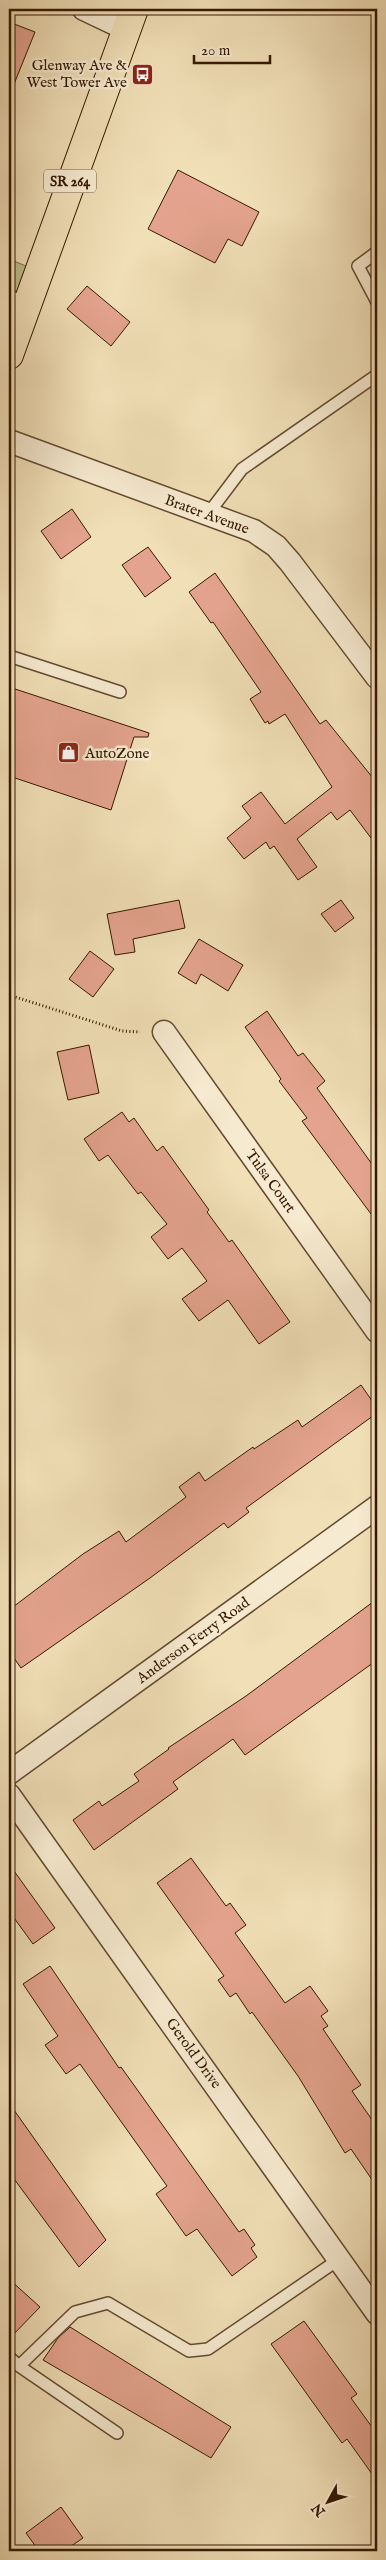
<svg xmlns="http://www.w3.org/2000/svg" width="386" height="2560" viewBox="0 0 386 2560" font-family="'IM FELL English',serif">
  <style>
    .green { fill: #bfc08a; stroke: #7a6c46 }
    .building { fill: #e4a38e; stroke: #351903 }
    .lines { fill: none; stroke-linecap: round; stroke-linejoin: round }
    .lane-casing { stroke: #644a30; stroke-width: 14 }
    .street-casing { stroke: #644a30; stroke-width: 25 }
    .primary-casing { stroke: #351903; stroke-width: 30 }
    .path { stroke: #351903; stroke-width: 3; stroke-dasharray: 1 2.5; stroke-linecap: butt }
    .lane { stroke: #f6ead0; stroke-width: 11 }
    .street { stroke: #f6ead0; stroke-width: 22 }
    .primary { stroke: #f1dfb7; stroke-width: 28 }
    .labels { text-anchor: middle; stroke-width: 5; stroke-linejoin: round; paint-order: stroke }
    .shield { fill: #f6ead0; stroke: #6f5840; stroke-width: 1 }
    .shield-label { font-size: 14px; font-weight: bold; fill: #351903 }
    .poi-label { font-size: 15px; fill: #351903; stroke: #f6ead0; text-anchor: end }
    .street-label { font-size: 15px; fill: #351903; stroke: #f6ead0 }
  </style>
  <rect width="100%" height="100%" fill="#f1dfb7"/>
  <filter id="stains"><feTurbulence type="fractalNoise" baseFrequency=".004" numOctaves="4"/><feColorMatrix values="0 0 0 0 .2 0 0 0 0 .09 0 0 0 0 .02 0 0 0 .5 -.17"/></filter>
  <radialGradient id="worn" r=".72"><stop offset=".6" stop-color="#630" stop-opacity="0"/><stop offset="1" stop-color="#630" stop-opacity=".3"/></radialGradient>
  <!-- green -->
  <path class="green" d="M9 259 38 271 9 355Z"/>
  <!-- building -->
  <path class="building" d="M9 22 35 32 10 94H9Z
    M178 170 259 212 242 246 228 239 215 263 148 229Z
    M87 286 130 322 111 346 67 309Z
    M72 509 91 537 61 559 41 531Z
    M148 547 171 578 145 597 122 565Z
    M215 573 320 724 326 720 377 783V846L350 810 337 820 331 812 297 839 317 867 298 880 274 846 270 849 266 842 244 859 227 838 251 818 242 806 261 792 285 824 332 787 285 714 269 724 268 721 265 723 250 699 261 692 213 622 211 623 189 592Z
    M9 687 149 733 148 737H134L111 810 9 776Z
    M179 900 185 928 133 939 135 952 115 955 107 914Z
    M341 900 354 918 335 932 321 914Z
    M199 939 243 965 228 991 201 974 196 984 178 973Z
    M90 951 114 969 93 997 69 979Z
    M267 1011 298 1056 303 1053 325 1081 317 1088 377 1171V1222L302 1121 307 1118 279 1081 281 1079 245 1027Z
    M89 1045 99 1093 68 1100 57 1052Z
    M122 1112 129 1122 134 1118 157 1151 163 1146 209 1210 207 1212 229 1242 232 1240 290 1322 259 1344 228 1300 199 1321 182 1299 207 1281 182 1248 168 1259 151 1237 167 1224 141 1192 138 1194 108 1155 99 1161 84 1139Z
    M361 1385 377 1408V1413L246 1508 249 1512 228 1528 224 1523 150 1578 21 1668 9 1651V1610L83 1554 119 1531 126 1542 186 1497 179 1487 199 1472 205 1481 253 1447 254 1449 298 1420 302 1427Z
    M377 1599V1660L245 1755 233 1739 173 1782 178 1789 94 1850 73 1820 99 1801 102 1806 139 1781 134 1774 169 1749 168 1748 246 1696Z
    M191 1858 226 1906 230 1903 246 1925 235 1933 285 2003 310 1986 328 2011 321 2016 328 2026 323 2029 361 2085 352 2091 377 2127V2187L351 2149 345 2153 298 2076 252 2012 250 2014 236 1993 230 1997 218 1980 224 1976 157 1883Z
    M9 1864 55 1928 33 1944 9 1911Z
    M50 1966 119 2068 121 2067 239 2232 244 2229 255 2245 251 2248 257 2257 232 2276 197 2229 186 2236 156 2194 167 2186 80 2064 66 2074 45 2045 58 2036 23 1984Z
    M9 2103 106 2240 79 2267 9 2172Z
    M9 2279 40 2307 9 2339Z
    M304 2321 357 2394 351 2398 377 2434V2481L347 2439 342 2443 271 2344Z
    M70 2327 231 2427 211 2458 43 2360 58 2338Z
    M61 2507 83 2538 64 2551H39L26 2533Z"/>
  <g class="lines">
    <defs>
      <path id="lane" d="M377 252 358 266 377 302
        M9 296 27 303
        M208 514 242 469 377 375
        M9 656 120 692
        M9 2357 19 2366 75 2312 108 2303 189 2351 208 2349 338 2260
        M19 2366 117 2433"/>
      <path id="street" d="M84 9 126 29
        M9 441 254 531 276 546 290 562 377 677
        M164 1032 377 1331
        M9 1773 377 1507
        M9 1795 377 2313"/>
      <path id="primary" d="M9 355 134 9"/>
    </defs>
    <!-- lane casing -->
    <use href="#lane" class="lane-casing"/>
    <!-- street casing -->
    <use href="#street" class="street-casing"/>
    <!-- primary casing -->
    <use href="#primary" class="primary-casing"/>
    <!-- path -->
    <path class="path" d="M9 995 122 1031 140 1032"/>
    <!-- lane -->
    <use href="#lane" class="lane"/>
    <!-- street -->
    <use href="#street" class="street"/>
    <!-- primary -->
    <use href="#primary" class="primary"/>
  </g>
  <!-- icons -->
  <defs>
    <symbol id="bus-square" viewBox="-11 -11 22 22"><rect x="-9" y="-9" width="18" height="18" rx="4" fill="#8f2418" stroke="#f6ead0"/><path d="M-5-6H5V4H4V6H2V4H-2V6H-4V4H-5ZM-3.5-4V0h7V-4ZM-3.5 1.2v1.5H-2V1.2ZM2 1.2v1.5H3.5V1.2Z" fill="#fff"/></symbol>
    <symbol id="shop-square" viewBox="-11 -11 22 22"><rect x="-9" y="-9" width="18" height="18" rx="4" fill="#8f2418" stroke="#f6ead0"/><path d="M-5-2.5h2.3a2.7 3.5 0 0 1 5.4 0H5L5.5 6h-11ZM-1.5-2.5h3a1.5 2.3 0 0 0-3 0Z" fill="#fff"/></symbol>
  </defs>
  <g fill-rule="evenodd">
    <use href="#bus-square" x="130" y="62" width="25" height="25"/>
    <use href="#shop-square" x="56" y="740" width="25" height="25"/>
  </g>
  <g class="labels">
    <!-- shield labels -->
    <rect class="shield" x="44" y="169.5" width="52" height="23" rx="4"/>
    <g class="shield-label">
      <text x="70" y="186">SR 264</text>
    </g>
    <!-- poi labels -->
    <g class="poi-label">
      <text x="127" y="70">Glenway Ave &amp;<tspan x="127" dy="17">West Tower Ave</tspan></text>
      <text x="85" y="758" text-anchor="start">AutoZone</text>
    </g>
    <!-- street labels -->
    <g class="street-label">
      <text transform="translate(207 514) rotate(20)" y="5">Brater Avenue</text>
      <text transform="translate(271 1181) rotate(54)" y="5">Tulsa Court</text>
      <text transform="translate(193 1640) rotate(-36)" y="5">Anderson Ferry Road</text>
      <text transform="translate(194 2053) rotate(54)" y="5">Gerold Drive</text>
    </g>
  </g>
  <!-- margin -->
  <rect width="386" height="2560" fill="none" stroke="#f1dfb7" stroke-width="30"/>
  <rect x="10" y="10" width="366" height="2540" fill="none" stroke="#351903" stroke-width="2.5"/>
  <rect x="15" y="15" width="356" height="2530" fill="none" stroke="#351903"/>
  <!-- north arrow -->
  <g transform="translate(328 2502) rotate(230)" stroke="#f6ead0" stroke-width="4" paint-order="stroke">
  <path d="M0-4L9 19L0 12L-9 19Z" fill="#351903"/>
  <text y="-8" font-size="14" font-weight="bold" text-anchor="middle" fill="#351903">N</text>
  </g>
  <!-- scale -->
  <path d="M194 55v8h76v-8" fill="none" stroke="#351903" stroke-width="2.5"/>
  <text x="201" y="55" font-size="15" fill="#351903" stroke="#f6ead0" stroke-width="4" paint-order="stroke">20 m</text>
  <rect width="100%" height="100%" filter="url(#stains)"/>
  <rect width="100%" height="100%" fill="url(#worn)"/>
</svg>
